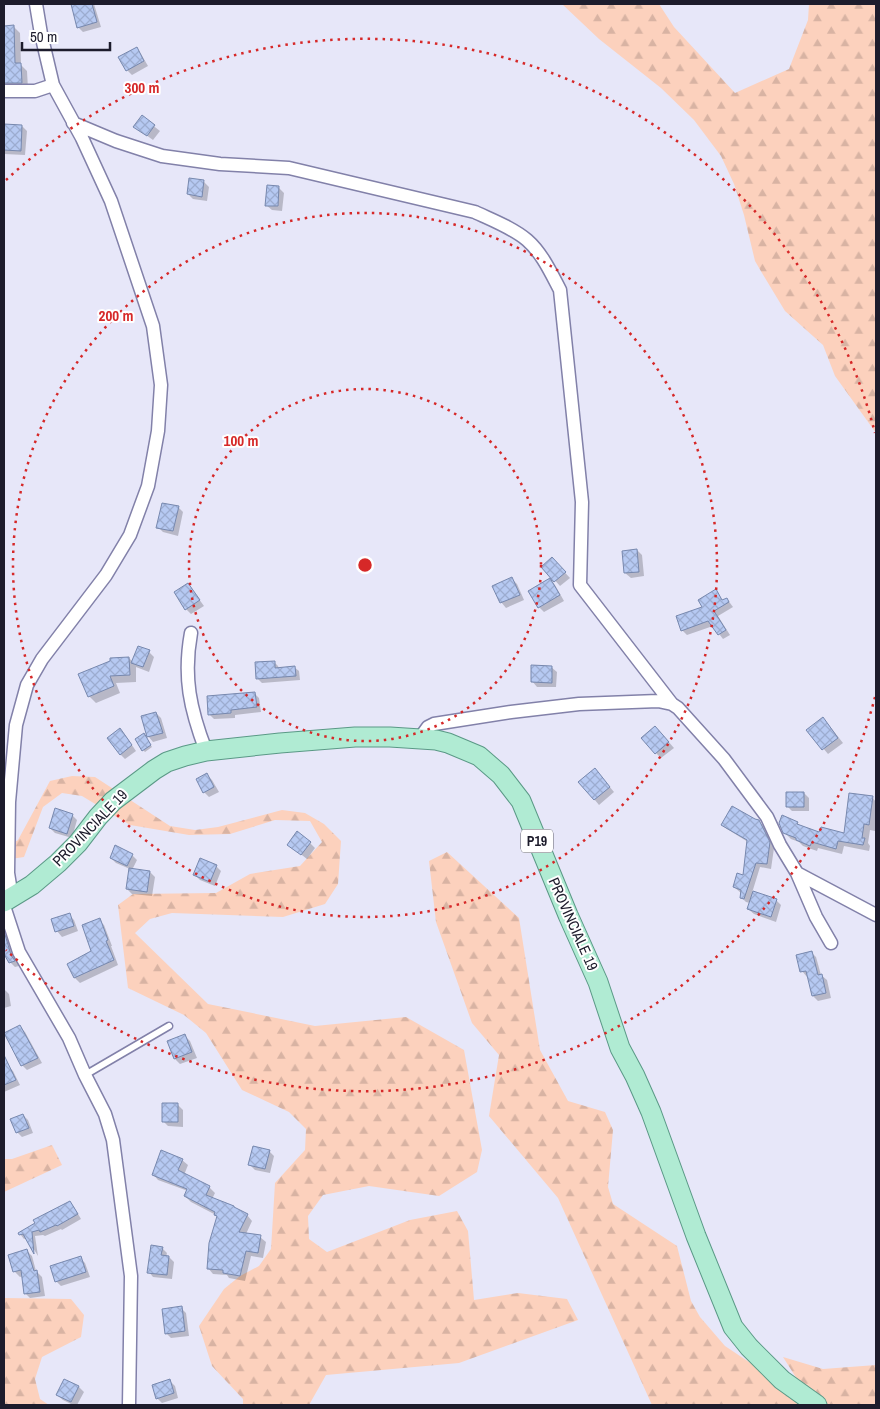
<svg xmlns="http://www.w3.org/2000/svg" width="880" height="1409" viewBox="0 0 880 1409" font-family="'Archivo Narrow',sans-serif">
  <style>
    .forest { fill: url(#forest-firs) }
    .shadow { fill: #0003 }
    .building { fill: url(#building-cross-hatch); stroke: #7788ae }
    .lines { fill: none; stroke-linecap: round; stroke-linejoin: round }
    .lane-casing { stroke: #8281a9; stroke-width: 9 }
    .street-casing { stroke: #8281a9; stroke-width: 15 }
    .primary-casing { stroke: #5a9986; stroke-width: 21 }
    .lane { stroke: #fff; stroke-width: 6 }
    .street { stroke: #fff; stroke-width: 12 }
    .primary { stroke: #b0ebd3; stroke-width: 19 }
    .ring { fill: none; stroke: #d62828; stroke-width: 2.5; stroke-dasharray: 2.5 5 }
    .labels { text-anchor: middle; stroke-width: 4; stroke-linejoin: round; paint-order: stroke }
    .shield { fill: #fff; stroke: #61606b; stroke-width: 1 }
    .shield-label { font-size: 14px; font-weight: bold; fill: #1d1c2c }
    .street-label { font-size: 15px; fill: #1d1c2c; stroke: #fff }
    .centre { fill: #d62828; stroke: #fff; stroke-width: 2.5 }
    .ring-label { font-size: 15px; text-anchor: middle; font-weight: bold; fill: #d62828; stroke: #fff; stroke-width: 4; stroke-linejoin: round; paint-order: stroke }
  </style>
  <defs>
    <pattern id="forest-firs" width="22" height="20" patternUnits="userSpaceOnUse" patternTransform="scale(1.25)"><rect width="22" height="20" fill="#fcd1bd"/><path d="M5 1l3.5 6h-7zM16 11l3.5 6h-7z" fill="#d8b3a3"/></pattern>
    <pattern id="building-cross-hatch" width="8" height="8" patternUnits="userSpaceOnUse" patternTransform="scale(1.25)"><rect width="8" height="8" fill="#b6c9f2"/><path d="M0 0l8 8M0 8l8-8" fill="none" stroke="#9cacd0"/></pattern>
  </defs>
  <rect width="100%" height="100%" fill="#e7e7f9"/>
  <!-- forest -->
  <path class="forest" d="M562 4H659L674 27 735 93 789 69 808 20 809 4H876V433L835 376 823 345 785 311 762 273 755 261 744 215 734 184 721 156 694 120 661 88 599 39Z
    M72 776 95 777 170 826 195 830 218 827 282 810 305 813 324 824 341 841 338 884 325 904 283 917 172 913 150 919 135 933 208 1004 315 1026 406 1017 464 1050 482 1150 477 1172 439 1196 369 1186 323 1195 308 1216 309 1239 327 1252 410 1220 457 1211 468 1231 474 1300 518 1293 567 1299 578 1320 459 1363 326 1375 309 1405H243V1399L212 1366 199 1326 224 1289 240 1276 259 1266 271 1249 275 1183 305 1150 306 1129 289 1112 242 1090 206 1033 184 1015 128 988 118 905 133 894 216 893 250 874 300 866 322 842 310 821 275 820 230 834 189 835 130 825 82 796 62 793 43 807 24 857 4 860V849L18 840 50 781Z
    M447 852 519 918 540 1050 568 1101 605 1112 613 1130 608 1187 613 1204 677 1246 691 1301 700 1317 725 1346 755 1366 775 1387 802 1405H652L558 1198 489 1116 499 1055 472 1023 436 922 429 861Z
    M52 1145 62 1165 4 1192V1159H12Z
    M4 1298 71 1299 84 1315 81 1337 42 1357 35 1379 40 1399 49 1405H4Z
    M783 1357 823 1369 876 1365V1405H829L811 1401Z"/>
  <!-- shadow -->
  <path class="shadow" d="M75 4H94L101 27 83 32 78 27 72 5Z
    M4 27H14L20 33 21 65 27 71 28 89 4 90Z
    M136 49 141 54 148 66 132 75 127 70Z
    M142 117 160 131 153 140 135 127Z
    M4 125 22 126 27 131 25 155 4 154Z
    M190 180 204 182 209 187 207 201 193 199 188 194Z
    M278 187 284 193 282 211 272 210 266 205Z
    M178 507 183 512 178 536 163 532 158 527Z
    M637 550 642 555 644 576 631 578 625 573Z
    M557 564 570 578 560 586 543 567Z
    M512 579 517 584 524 600 506 608 501 602Z
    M550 580 555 585 564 601 544 612 539 607Z
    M188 584 204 606 191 614 186 609Z
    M716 591 723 601 727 599 733 607 718 616 730 635 723 639 713 626 687 635 682 630 704 608Z
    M149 652 154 657 149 672 136 667V682L116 683 120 693 96 703 89 696 80 675 129 658 133 662Z
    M274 662 278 666 279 669 294 667 299 671 300 680 262 683 257 678Z
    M551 667 557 672 556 687H537L532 681Z
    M254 693 259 698 261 712 235 715V718L214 719 209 714Z
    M156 713 161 718 167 738 153 742 148 736Z
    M828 724 843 743 828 754 808 730Z
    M660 732 674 748 661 758 656 753Z
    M125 735 136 751 125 759 120 754Z
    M146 737 152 747 145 752 143 750Z
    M207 775 212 780 219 792 209 797 204 792Z
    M600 775 614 792 599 805 580 782Z
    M804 793 809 798V811H792L787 806Z
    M872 797 876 802V820L875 831 870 830 868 843 870 846 869 851 844 846 842 854 818 848 817 851 803 846 799 842 791 839 784 832 797 823 801 827 820 834 845 835Z
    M72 815 77 820 72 838 55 833 50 828Z
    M758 821 764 826 774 848 771 869 760 867 752 893 776 900 781 905 776 922 754 914 748 909 750 903 746 902 741 897V893L734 887 744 876 748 842 727 829 722 825Z
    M310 843 315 848 307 859 289 845Z
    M132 855 137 860 132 870 150 872 155 877 152 896 132 894 127 889 130 869 116 863 111 858Z
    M216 866 221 871 215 886 200 880 195 875Z
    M69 915 74 920 78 931 62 937 57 931Z
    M99 920 104 925 112 946H111L118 965 80 983 75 978 68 965 93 952Z
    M4 934 9 939 19 966 15 967 10 962 4 951Z
    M811 952 816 957 821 975 827 980 831 998 818 1001 813 996 808 976 807 977 802 971Z
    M4 989 9 994 11 1006 4 1008Z
    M20 1027 25 1032 42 1063 27 1070 22 1065Z
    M185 1036 190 1041 197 1058 180 1064 175 1059 169 1042Z
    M8 1066 13 1071 20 1085 4 1092V1068Z
    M178 1105 183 1110V1127L168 1126 163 1121Z
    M23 1115 28 1120 33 1133 22 1137 17 1132Z
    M269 1151 274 1156 270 1173 255 1170 250 1165Z
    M182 1160 188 1165 184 1175 209 1187 215 1193 212 1199 247 1215 252 1221 246 1234 260 1237 266 1242 263 1258 251 1256 245 1281 229 1278 227 1275 213 1274 208 1268 218 1217 214 1214 191 1202 185 1196 188 1191 158 1180 153 1174Z
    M70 1202 74 1207 81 1219 62 1230 61 1229 45 1236 43 1235 35 1236 38 1256 27 1238 24 1239 20 1234Z
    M162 1248 167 1253 166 1257H169L174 1262 172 1279 153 1277 149 1272Z
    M27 1251 32 1256 36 1271 42 1277 45 1296 30 1298 25 1293 23 1276 20 1277 15 1272Z
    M80 1258 85 1263 90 1277 61 1286 56 1281Z
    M181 1308 186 1313 189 1336 171 1338 166 1333Z
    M65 1380 79 1387 84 1392 77 1405H73L63 1400 57 1395Z
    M170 1381 175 1386 178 1398 162 1403 157 1398Z"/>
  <!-- building -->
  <path class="building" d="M71 4H92L97 22 77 28Z
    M14 25 15 63H21L22 83H4V26Z
    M137 47 144 61 126 71 118 57Z
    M142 115 155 125 147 136 133 127Z
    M4 124 22 125 21 151 4 150Z
    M189 178 204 180 202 197 187 194Z
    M267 185 279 186 278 206H265Z
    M162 503 179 506 173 531 156 528Z
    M637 549 639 572 624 573 622 551Z
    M552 557 566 572 554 582 541 567Z
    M512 577 520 595 500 603 492 586Z
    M550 578 560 595 538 608 528 591Z
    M188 583 200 600 185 610 174 592Z
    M716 589 722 600 727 598 729 602 714 611 726 630 718 635 708 621 681 631 676 616 702 607 698 600Z
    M138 646 150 650 143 667 131 663Z
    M129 657 130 675 110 676 114 686 88 697 78 674 110 661V658Z
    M275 661V668L295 666 296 676 256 679 255 662Z
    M531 665 552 666V683L531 682Z
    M255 692 257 707 231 710V713L208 715 207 696Z
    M156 712 163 733 147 737 141 716Z
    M823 717 838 738 822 750 806 730Z
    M655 726 669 742 655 754 641 738Z
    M120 728 132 745 120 755 107 738Z
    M144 733 151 745 142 751 135 739Z
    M595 768 610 787 594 800 578 782Z
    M207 773 214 787 203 793 196 779Z
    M786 792H804V807H786Z
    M849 793 873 796 869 825 864 824 862 838H865L863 845 838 841 836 849 812 842 810 846 796 840V838L783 833 779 823 782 815 798 822 797 824 819 832 821 827 844 833Z
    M732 806 755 819 759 820 770 842 767 864 756 863 744 899 740 898 741 890 733 887 737 873 743 875 747 840 721 825Z
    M55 808 73 814 67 834 49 828Z
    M297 831 311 842 301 855 287 845Z
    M115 845 133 854 127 866 110 858Z
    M200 858 217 865 210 882 193 875Z
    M129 868 150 871 147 892 126 889Z
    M753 891 777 899 771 917 747 909Z
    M70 913 74 926 55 932 51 919Z
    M100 918 108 940 106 941 114 960 74 978 67 964 91 951 82 925Z
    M4 931 11 955 15 961 9 963 4 954Z
    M812 951 818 975 822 974 826 993 812 996 806 971 800 972 796 955Z
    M20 1025 38 1058 21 1066 4 1033Z
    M185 1034 192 1052 174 1059 167 1041Z
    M4 1055 16 1080 4 1085Z
    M162 1103H178V1122H162Z
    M23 1114 29 1128 16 1133 10 1119Z
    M253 1146 270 1150 265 1169 248 1165Z
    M161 1150 183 1159 178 1170 210 1186 206 1195 234 1206V1207L248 1214 239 1232 261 1235 258 1253 246 1251 240 1276 223 1273V1270L207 1269 209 1243 217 1216 214 1215 215 1212 184 1196 187 1189 152 1175Z
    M70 1201 78 1214 57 1226 56 1225 40 1232 39 1230 32 1232 34 1254 23 1234 19 1235 18 1233 35 1223 33 1220Z
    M151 1245 163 1247 161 1255 169 1256 167 1275 147 1273Z
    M27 1249 34 1271 37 1270 40 1292 24 1294 21 1270 13 1272 8 1255Z
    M81 1256 86 1272 55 1282 50 1266Z
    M182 1306 185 1331 165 1334 162 1309Z
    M64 1379 79 1386 71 1402 56 1395Z
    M170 1379 174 1393 156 1399 152 1385Z"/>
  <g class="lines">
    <defs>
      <path id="lane" d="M85 1075 169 1026"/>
      <path id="street" d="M4 91H35L53 85
        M73 123 116 141 162 156 220 164 289 168 475 212C492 220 513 228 527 240 542 253 551 273 560 290L582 502 580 585 672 704
        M191 633C183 677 190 709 206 751
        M420 738 428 727 434 724 511 712 579 704 658 701 672 704 678 708 724 759 767 817 780 845 797 873 816 917 831 943
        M797 873 876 915
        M12 898 8 873 9 802 16 725 27 685 42 659 106 575 130 535 148 486 158 431 161 385 153 326 111 201 82 138 53 85 41 34 36 4
        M4 906 19 952 69 1038 85 1075 105 1114 113 1140 131 1276 129 1405"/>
      <path id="primary" d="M4 902 32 885 58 863 78 843 98 817 113 801 154 770 167 762 185 756 206 751 280 743 355 737H390L436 740 448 743 479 756 501 775 521 801 568 915 598 982 620 1048 635 1076 651 1112 696 1236 733 1327 749 1347 782 1380 817 1405"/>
    </defs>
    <!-- lane casing -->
    <use href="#lane" class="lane-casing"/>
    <!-- street casing -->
    <use href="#street" class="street-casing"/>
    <!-- primary casing -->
    <use href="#primary" class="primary-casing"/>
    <!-- lane -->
    <use href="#lane" class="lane"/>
    <!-- street -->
    <use href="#street" class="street"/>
    <!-- primary -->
    <use href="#primary" class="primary"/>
  </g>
  <!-- distance rings -->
  <g class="ring">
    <circle cx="365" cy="565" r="176"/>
    <circle cx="365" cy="565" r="352"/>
    <path d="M875 697A527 527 0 0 1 6 950M6 180A527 527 0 0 1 875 433"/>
  </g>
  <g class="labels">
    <!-- shield labels -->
    <rect class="shield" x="521" y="829.5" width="32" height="23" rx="4"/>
    <g class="shield-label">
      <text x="537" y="846">P19</text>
    </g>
    <!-- street labels -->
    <g class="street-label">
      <text transform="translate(90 828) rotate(-46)" y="5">PROVINCIALE 19</text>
      <text transform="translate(573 924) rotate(66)" y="5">PROVINCIALE 19</text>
    </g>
  </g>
  <circle cx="365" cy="565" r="8" class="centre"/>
  <g class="ring-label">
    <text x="142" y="93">300 m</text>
    <text x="116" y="321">200 m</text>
    <text x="241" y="446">100 m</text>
  </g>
  <!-- border -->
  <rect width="880" height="1409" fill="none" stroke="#1d1c2c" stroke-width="10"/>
  <!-- scale -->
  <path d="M22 42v8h88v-8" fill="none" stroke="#1d1c2c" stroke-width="2.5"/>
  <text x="30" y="42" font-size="15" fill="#1d1c2c" stroke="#ffffff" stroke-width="4" paint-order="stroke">50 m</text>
</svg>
